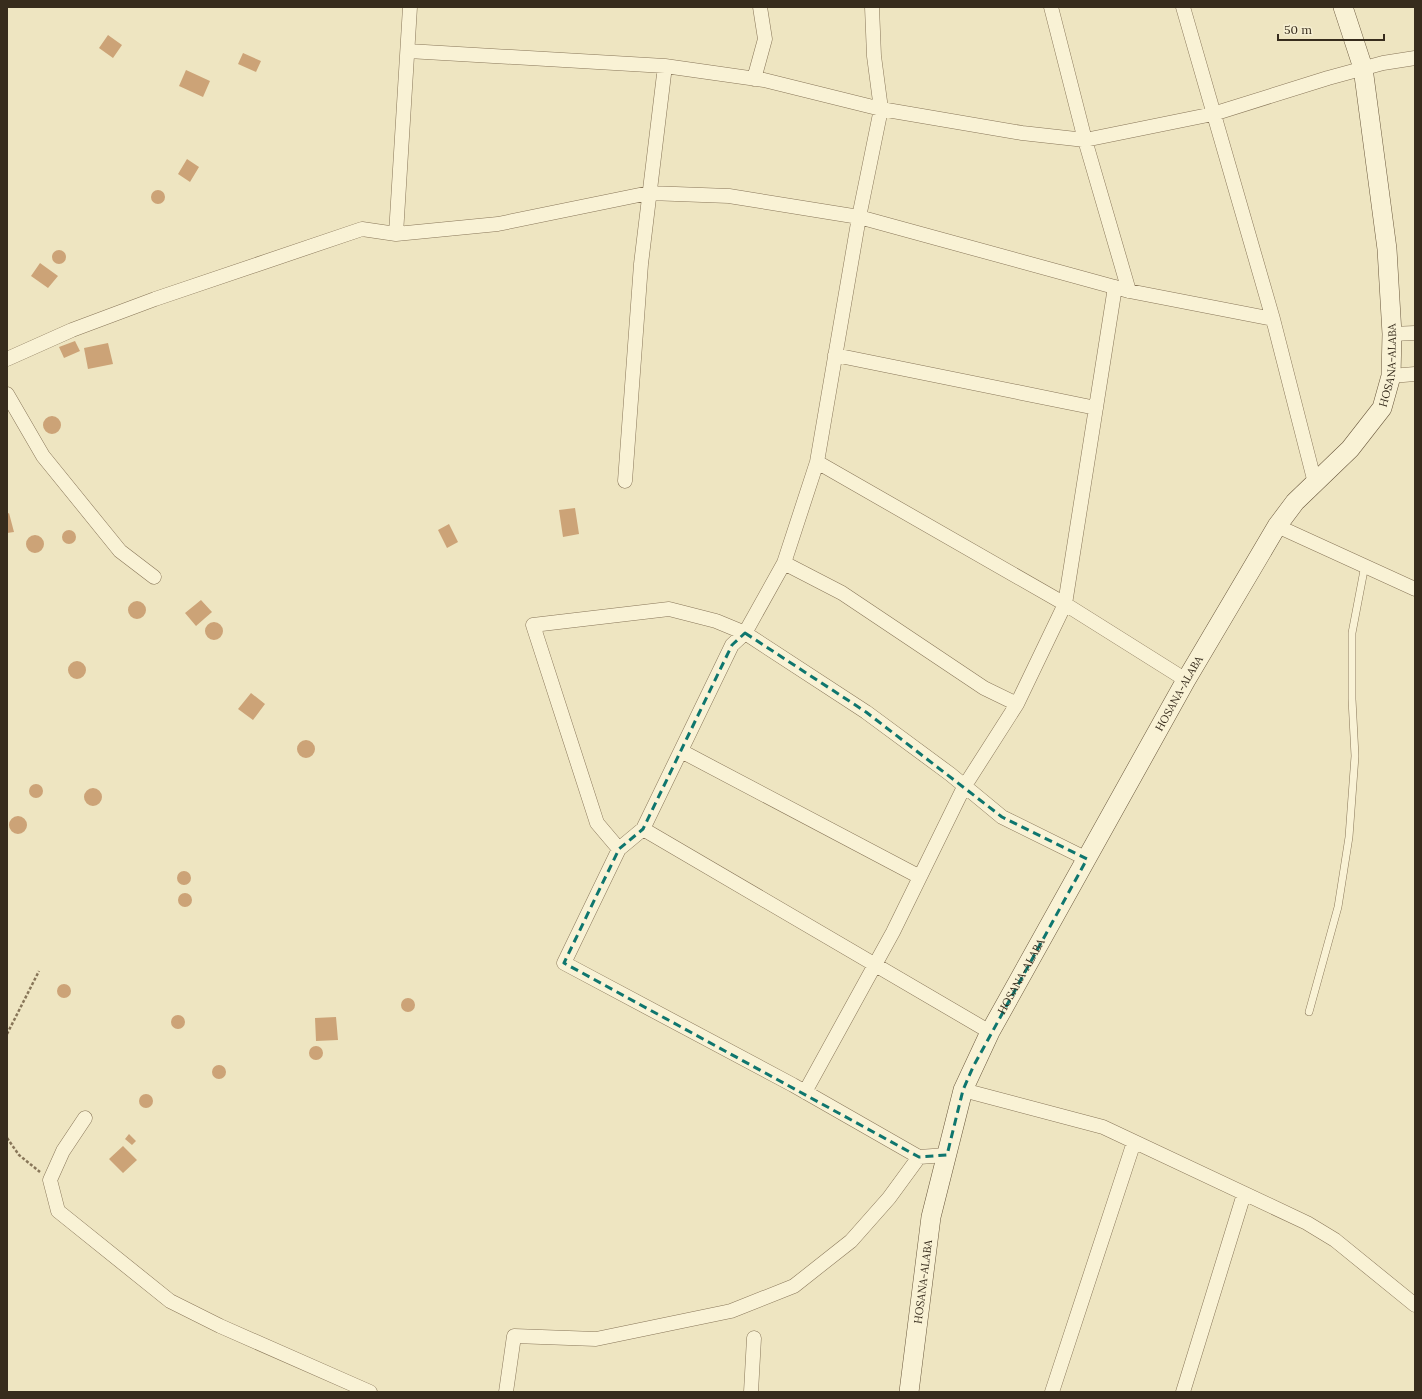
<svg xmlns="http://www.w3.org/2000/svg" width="1422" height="1399" viewBox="0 0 1422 1399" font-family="Lora,serif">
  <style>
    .building { fill: #cca377 }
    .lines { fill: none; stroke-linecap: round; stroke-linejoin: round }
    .service-casing { stroke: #887659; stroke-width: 8 }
    .minor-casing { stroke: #887659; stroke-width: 15 }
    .secondary-casing { stroke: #69573c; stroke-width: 20 }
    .path { stroke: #887659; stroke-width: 2.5; stroke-dasharray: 3 2; stroke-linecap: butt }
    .service { stroke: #f9f2d5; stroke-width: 7 }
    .minor { stroke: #f9f2d5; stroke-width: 14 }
    .secondary { stroke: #f9f2d5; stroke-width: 19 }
    .marked { fill: none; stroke: #0f766e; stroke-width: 3; stroke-dasharray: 8 5; stroke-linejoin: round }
    .labels { text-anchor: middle; stroke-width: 3; stroke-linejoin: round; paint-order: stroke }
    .street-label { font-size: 11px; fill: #372c1d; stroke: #f5eed1 }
  </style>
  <rect width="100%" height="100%" fill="#eee5c1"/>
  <!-- building -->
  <path class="building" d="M108 35 122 45 113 58 99 48Z
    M243 53 261 61 256 72 238 64Z
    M186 70 210 81 203 97 179 86Z
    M187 159 199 167 190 182 178 174Z
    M151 197a7 7 0 1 1 14 0a7 7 0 1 1-14 0Z
    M52 257a7 7 0 1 1 14 0a7 7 0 1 1-14 0Z
    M40 263 58 276 48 288 31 276Z
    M75 341 80 351 64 358 59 347Z
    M108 343 113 364 88 369 84 348Z
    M43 425a9 9 0 1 1 18 0a9 9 0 1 1-18 0Z
    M575 508 579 534 563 537 559 510Z
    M9 513 14 532 7 533V514Z
    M449 524 458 542 447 548 438 530Z
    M62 537a7 7 0 1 1 14 0a7 7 0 1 1-14 0Z
    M26 544a9 9 0 1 1 18 0a9 9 0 1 1-18 0Z
    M201 600 212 612 196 626 185 613Z
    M128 610a9 9 0 1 1 18 0a9 9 0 1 1-18 0Z
    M205 631a9 9 0 1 1 18 0a9 9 0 1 1-18 0Z
    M68 670a9 9 0 1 1 18 0a9 9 0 1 1-18 0Z
    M251 693 265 704 253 720 238 709Z
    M297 749a9 9 0 1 1 18 0a9 9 0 1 1-18 0Z
    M29 791a7 7 0 1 1 14 0a7 7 0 1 1-14 0Z
    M84 797a9 9 0 1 1 18 0a9 9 0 1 1-18 0Z
    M9 825a9 9 0 1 1 18 0a9 9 0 1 1-18 0Z
    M177 878a7 7 0 1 1 14 0a7 7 0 1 1-14 0Z
    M178 900a7 7 0 1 1 14 0a7 7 0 1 1-14 0Z
    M57 991a7 7 0 1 1 14 0a7 7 0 1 1-14 0Z
    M401 1005a7 7 0 1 1 14 0a7 7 0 1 1-14 0Z
    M171 1022a7 7 0 1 1 14 0a7 7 0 1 1-14 0Z
    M336 1017 338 1040 316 1041 315 1018Z
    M309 1053a7 7 0 1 1 14 0a7 7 0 1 1-14 0Z
    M212 1072a7 7 0 1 1 14 0a7 7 0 1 1-14 0Z
    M139 1101a7 7 0 1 1 14 0a7 7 0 1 1-14 0Z
    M129 1134 136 1141 132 1145 125 1139Z
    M123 1146 137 1160 123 1173 109 1159Z"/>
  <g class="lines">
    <defs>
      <path id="service" d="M1309 1012 1338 907 1349 837 1355 756 1352 699V633L1365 565"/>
      <path id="minor" d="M872 7 874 56 881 109 859 217 817 462 784 563 745 633 732 645 643 829 619 849 564 963 793 1085 919 1157
        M1051 7 1085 140 1129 291
        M1183 7 1273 319 1315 483
        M408 51 665 66 764 80 881 109 1022 133 1085 140 1213 114 1328 78 1383 63 1415 58
        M754 79 765 39 760 7
        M396 234 410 7
        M1392 334 1415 333
        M835 355 1096 408
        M7 359 72 330 155 299 362 229 396 234 498 224 649 193 729 196 859 217 1129 291 1273 319
        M1391 376 1415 374
        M7 394 43 456 120 551 154 577
        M817 462 1065 604 1186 680
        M625 481 641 264 665 66
        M1277 526 1415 589
        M784 563 842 593 984 688 1017 704
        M681 751 920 877
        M643 829 990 1032
        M619 849 597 823 533 625 669 609 716 621 745 633 866 712 950 774 1002 817 1087 859
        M963 1090 1103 1127 1307 1223 1335 1240 1415 1305
        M805 1092 893 932 964 787 1017 704 1065 604 1115 287
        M85 1118 63 1151 50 1180 58 1211 170 1301 220 1326 370 1392
        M506 1392 514 1336 596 1339 731 1311 794 1286 851 1241 889 1198 919 1157 947 1155
        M751 1392 754 1338
        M1052 1392 1134 1142
        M1183 1392 1244 1194"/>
      <g id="secondary">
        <path id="s1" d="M909 1392 931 1217 963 1090 990 1032 1186 680 1277 526 1295 502 1350 449 1382 408 1391 376 1392 334 1387 249 1363 68 1343 7"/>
      </g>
    </defs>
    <!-- service casing -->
    <use href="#service" class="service-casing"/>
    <!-- minor casing -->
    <use href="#minor" class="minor-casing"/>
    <!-- secondary casing -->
    <use href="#secondary" class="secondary-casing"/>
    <!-- path -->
    <path class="path" d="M7 1034 39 971
      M7 1138 19 1155 40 1172"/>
    <!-- service -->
    <use href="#service" class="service"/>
    <!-- minor -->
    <use href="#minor" class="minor"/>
    <!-- secondary -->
    <use href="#secondary" class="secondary"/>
  </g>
  <!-- marked area -->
  <path class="marked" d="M745 633 866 712 1002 817 1087 859 973 1067 963 1090 947 1155 919 1157 564 963 619 849 643 829 732 645Z"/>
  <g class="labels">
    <!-- street labels -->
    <g class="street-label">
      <text dy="4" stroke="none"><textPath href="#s1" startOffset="1155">HOSANA-ALABA</textPath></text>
      <text dy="4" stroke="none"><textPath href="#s1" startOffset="759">HOSANA-ALABA</textPath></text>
      <text dy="4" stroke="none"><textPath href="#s1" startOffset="435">HOSANA-ALABA</textPath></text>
      <text dy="4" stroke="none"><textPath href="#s1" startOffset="111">HOSANA-ALABA</textPath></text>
    </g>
  </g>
  <!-- border -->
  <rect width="1422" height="1399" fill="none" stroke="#372c1d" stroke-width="16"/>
  <!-- scale -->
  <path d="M1278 34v6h106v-6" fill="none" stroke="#372c1d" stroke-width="2"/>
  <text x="1284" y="34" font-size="12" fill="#372c1d" stroke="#f5eed1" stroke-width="3" paint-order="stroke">50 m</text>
</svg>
